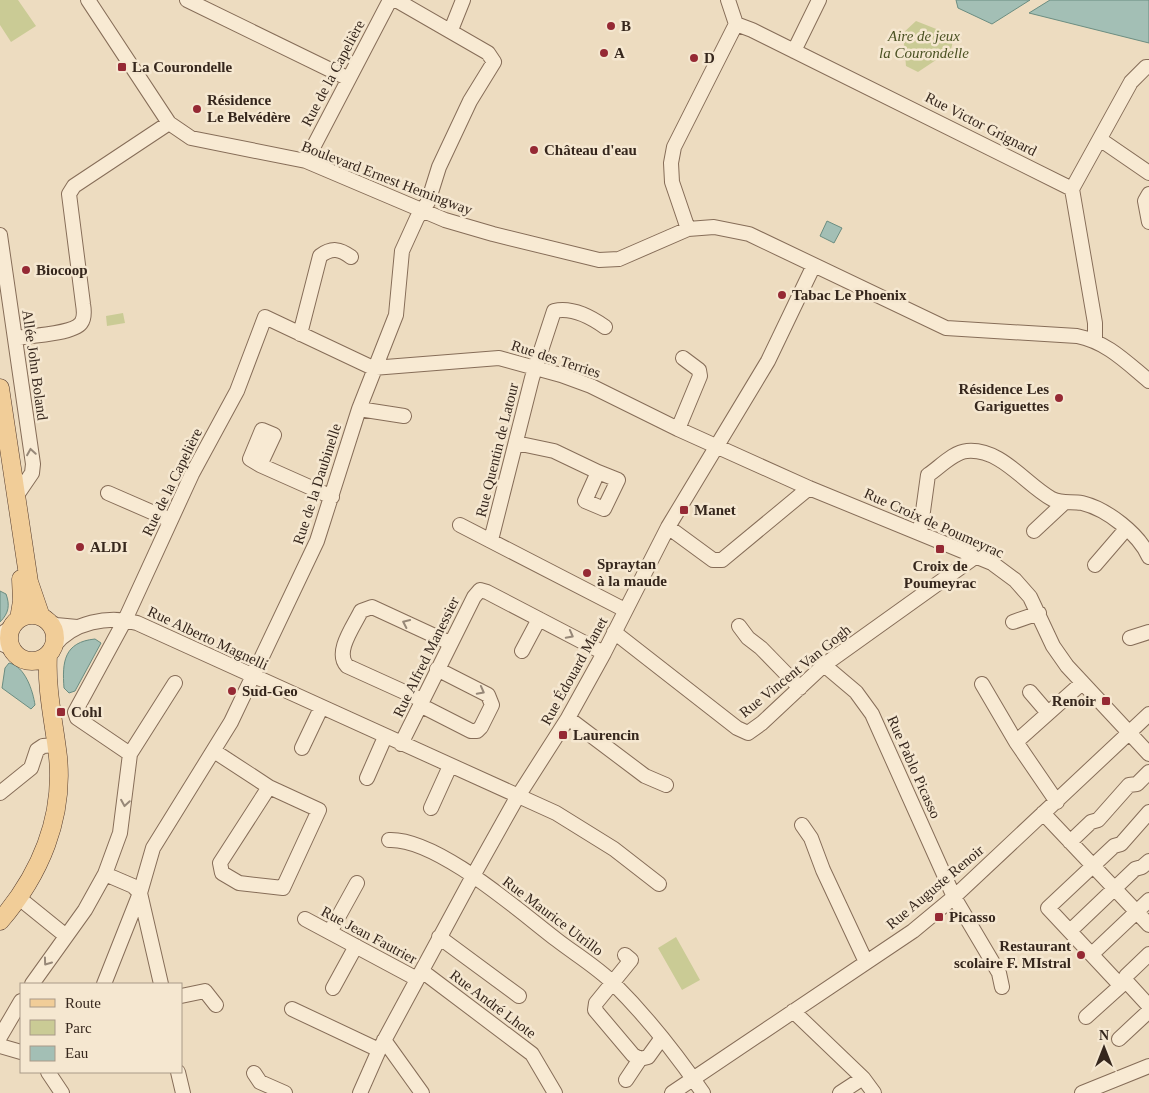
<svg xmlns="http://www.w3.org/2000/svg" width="1149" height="1093" viewBox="0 0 1149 1093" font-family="Georgia,serif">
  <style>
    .green { fill: #cacb95 }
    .water { fill: #a3bfb5; stroke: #6b8d81 }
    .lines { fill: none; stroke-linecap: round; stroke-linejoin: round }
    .minor-casing { stroke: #866d58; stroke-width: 16 }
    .major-casing { stroke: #543b2d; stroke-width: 19 }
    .minor { stroke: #f8ead3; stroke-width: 14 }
    .major { stroke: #f1cd98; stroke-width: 18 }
    .oneway { stroke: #978878 }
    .poi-dot { fill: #952934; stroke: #f5e7d0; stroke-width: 2 }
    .labels { text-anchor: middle; stroke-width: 5; stroke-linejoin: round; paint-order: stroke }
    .poi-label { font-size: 15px; font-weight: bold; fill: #36271d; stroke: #f5e7d0; text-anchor: start }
    .park-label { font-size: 15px; font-style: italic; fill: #4b5223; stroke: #f5e7d0 }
    .street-label { font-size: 15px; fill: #36271d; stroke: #f5e7d0 }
  </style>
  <rect width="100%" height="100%" fill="#eddcc0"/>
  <!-- green -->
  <path class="green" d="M0 0H18L36 26 11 42 0 25Z
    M916 21 954 36 951 50 918 72 906 66 903 33Z
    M123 313 125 323 107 326 106 316Z
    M676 937 700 980 682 990 658 948Z"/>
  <!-- water -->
  <path class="water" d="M956 0H1030L992 24 958 8Z
    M1050 0H1149V43L1029 13Z
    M827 221 842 228 834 243 820 236Z
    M0 591 6 594C10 605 9 613 0 622Z
    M95 639 101 643 75 691 69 693 64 688C62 662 64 642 95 639Z
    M9 663C25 666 33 691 35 705L31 709 2 688 5 668Z"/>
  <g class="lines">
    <defs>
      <path id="minor" d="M88 0 169 123 191 138 306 161 445 220 493 234 599 260 619 259 688 229 714 227 749 234 946 328 1077 336C1107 342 1126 362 1149 381
        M187 0 347 78
        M736 24 752 30 1072 189 1095 323V340
        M451 30 463 0
        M794 51 819 0
        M1101 140 1149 173
        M306 161 390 0
        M1072 189 1131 82 1146 67H1149
        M1149 194 1145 201 1149 222
        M688 229 672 182 671 163 674 147 736 24 728 0
        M0 235 33 464 32 473 17 495
        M300 334 320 256C332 247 340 249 351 257
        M15 338C29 336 73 334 81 323 85 318 84 310 83 304L69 194 74 186 169 123
        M359 409 404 416
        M678 429 700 376 699 370 683 358
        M516 443 554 451 598 472 585 501 604 509 618 480 598 472
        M260 465 250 459 262 430 274 435 260 465 332 497
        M108 493 170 520
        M460 525 625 610
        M668 527 713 560H722L809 488
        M1034 531 1065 502
        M920 533 928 475C939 468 953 452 967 451 1001 448 1025 484 1052 499 1062 504 1072 501 1082 503 1107 509 1139 534 1149 557
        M491 540 532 378 554 311C571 307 591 317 605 327
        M1095 565 1126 529
        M48 621 56 625 77 627
        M1013 622 1039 613
        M739 626 748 638 761 648 800 688
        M614 632 737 728 748 733 762 723 824 665 975 557
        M0 635 14 625
        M1130 638 1149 632
        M0 643 11 648
        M54 646C72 622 109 615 137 623L556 813 614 849 659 884
        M522 651 539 619
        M824 665 856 692 872 714 954 897 999 973 1002 987
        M982 684 1016 742
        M1030 692 1048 713
        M422 700 347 666C334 652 354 626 361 611L372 607 450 643
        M420 705 471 731H477L481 727 492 705 488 695 437 669
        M568 718 645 776 666 785
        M401 744 474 597 480 590 487 592 604 653
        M302 748 321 708
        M214 751 269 787 220 863 222 873 239 883 283 888 319 810 269 787
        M130 754 77 718 75 712 125 620 192 474 237 391 265 317 373 368 499 358 561 375 591 386 678 429 809 488 992 563 1015 580 1030 597 1053 646 1067 666 1149 754
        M367 778 385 737
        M0 793 31 768 37 750 43 746 56 745
        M1057 802 1016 742 1082 683
        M431 808 450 766
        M1043 813 1149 925
        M802 825 811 838 823 870 866 962
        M389 840C437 838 519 911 557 940 575 954 597 967 614 984 647 1017 677 1055 703 1093
        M1070 842 1091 822 1098 820 1129 785 1137 784 1149 772
        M105 874 133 886 140 893 161 984
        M19 898 66 936
        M305 919 417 979
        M1070 931 1135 869 1142 867 1149 861
        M330 932 357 883
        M439 937 519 996
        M1092 954 1149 900
        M625 955 631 960 596 1003 595 1010 633 1055 640 1059
        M422 971 532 1054 555 1093
        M1126 981 1149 1006
        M32 984 85 910 105 874 120 833 130 754 175 683
        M104 984 140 893 153 848 231 722 317 541 359 409 396 315 402 251 417 218 428 202 439 167 470 101 494 62 488 53 396 0
        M1120 985 1048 908 1114 846 1121 844 1149 812
        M333 988 356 946
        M181 996 205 991 216 1005
        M292 1009 379 1050
        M793 1011 863 1078 874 1093
        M1086 1017 1126 981V976L1149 954
        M0 1037 21 1001
        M1119 1039 1149 1011
        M384 1040 422 1093
        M0 1046 21 1052
        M48 1072 62 1093
        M178 1072 183 1093
        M254 1073 260 1082 285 1093
        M626 1080 640 1059 648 1057 661 1039
        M360 1093 379 1050 473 876 515 801 568 718 604 653 668 527 768 361 814 265
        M672 1093 913 931 954 897 1149 714
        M840 1093 863 1078
        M1082 1093 1149 1066"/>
      <path id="major" d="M0 388 29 582 41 617
        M9 638a23 23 0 1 1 46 0a23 23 0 1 1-46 0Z
        M19 619 22 601 21 579
        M0 921C40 875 64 818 58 757 54 722 46 690 48 655"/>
    </defs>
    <!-- minor casing -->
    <use href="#minor" class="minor-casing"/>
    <!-- major casing -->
    <use href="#major" class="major-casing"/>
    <!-- minor -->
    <use href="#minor" class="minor"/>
    <!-- major -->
    <use href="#major" class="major"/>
  </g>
  <!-- one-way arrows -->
  <defs><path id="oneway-chevron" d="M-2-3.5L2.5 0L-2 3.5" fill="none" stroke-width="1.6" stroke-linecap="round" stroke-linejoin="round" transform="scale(1.25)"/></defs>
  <g class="oneway">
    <use href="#oneway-chevron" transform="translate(31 452) rotate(-99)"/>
    <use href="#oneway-chevron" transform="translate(406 623) rotate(-155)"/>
    <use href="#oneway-chevron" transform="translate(570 635) rotate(28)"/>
    <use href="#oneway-chevron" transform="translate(481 691) rotate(28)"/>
    <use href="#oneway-chevron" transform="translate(125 803) rotate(99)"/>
    <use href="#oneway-chevron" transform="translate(47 962) rotate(126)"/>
  </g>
  <!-- markers -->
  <g class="poi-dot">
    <circle cx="611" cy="26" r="5"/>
    <circle cx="604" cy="53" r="5"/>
    <circle cx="694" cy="58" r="5"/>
    <rect x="117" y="62" width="10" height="10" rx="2.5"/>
    <circle cx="197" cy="109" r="5"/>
    <circle cx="534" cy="150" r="5"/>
    <circle cx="26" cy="270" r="5"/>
    <circle cx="782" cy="295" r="5"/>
    <circle cx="1059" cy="398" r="5"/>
    <rect x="679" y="505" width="10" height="10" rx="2.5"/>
    <circle cx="80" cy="547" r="5"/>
    <rect x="935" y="544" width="10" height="10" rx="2.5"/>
    <circle cx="587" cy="573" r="5"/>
    <circle cx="232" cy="691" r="5"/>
    <rect x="1101" y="696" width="10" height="10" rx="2.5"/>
    <rect x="56" y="707" width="10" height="10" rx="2.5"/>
    <rect x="558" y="730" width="10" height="10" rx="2.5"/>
    <rect x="934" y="912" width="10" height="10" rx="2.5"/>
    <circle cx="1081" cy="955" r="5"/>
  </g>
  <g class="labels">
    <!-- poi labels -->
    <g class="poi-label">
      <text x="621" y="31">B</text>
      <text x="614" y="58">A</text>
      <text x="704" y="63">D</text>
      <text x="132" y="72">La Courondelle</text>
      <text x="207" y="105">Résidence<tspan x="207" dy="17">Le Belvédère</tspan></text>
      <text x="544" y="155">Château d'eau</text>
      <text x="36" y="275">Biocoop</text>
      <text x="792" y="300">Tabac Le Phoenix</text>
      <text x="1049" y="394" text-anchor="end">Résidence Les<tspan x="1049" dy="17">Gariguettes</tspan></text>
      <text x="694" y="515">Manet</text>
      <text x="90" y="552">ALDI</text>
      <text x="597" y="569">Spraytan<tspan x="597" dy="17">à la maude</tspan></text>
      <text x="940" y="571" text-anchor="middle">Croix de<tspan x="940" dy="17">Poumeyrac</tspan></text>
      <text x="242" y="696">Sud-Geo</text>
      <text x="1096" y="706" text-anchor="end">Renoir</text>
      <text x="71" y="717">Cohl</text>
      <text x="573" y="740">Laurencin</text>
      <text x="949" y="922">Picasso</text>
      <text x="1071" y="951" text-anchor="end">Restaurant<tspan x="1071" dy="17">scolaire F. MIstral</tspan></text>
    </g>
    <!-- park labels -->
    <g class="park-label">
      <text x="924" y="41">Aire de jeux<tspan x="924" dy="17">la Courondelle</tspan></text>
    </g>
    <!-- street labels -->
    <g class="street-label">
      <text transform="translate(333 73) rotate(-62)" y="5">Rue de la Capelière</text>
      <text transform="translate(981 124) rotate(27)" y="5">Rue Victor Grignard</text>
      <text transform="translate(387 178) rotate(21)" y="5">Boulevard Ernest Hemingway</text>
      <text transform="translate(556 359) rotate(18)" y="5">Rue des Terries</text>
      <text transform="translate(35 365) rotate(82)" y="5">Allée John Boland</text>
      <text transform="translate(497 450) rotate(-76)" y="5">Rue Quentin de Latour</text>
      <text transform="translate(172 482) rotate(-64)" y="5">Rue de la Capelière</text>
      <text transform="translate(317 484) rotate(-72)" y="5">Rue de la Daubinelle</text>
      <text transform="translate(934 523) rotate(24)" y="5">Rue Croix de Poumeyrac</text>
      <text transform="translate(208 638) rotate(25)" y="5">Rue Alberto Magnelli</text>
      <text transform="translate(426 657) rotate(-64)" y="5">Rue Alfred Manessier</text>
      <text transform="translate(574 671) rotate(-61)" y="5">Rue Édouard Manet</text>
      <text transform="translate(795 671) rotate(-39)" y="5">Rue Vincent Van Gogh</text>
      <text transform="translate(914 767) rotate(66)" y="5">Rue Pablo Picasso</text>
      <text transform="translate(935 887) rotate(-40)" y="5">Rue Auguste Renoir</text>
      <text transform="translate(553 916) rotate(37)" y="5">Rue Maurice Utrillo</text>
      <text transform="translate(369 935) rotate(28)" y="5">Rue Jean Fautrier</text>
      <text transform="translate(493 1004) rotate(37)" y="5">Rue André Lhote</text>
    </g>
  </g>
  <!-- legend -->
  <rect x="20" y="983" width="162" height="90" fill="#f5e7d0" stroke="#a99a88"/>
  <rect x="30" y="999" width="25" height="8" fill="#f1cd98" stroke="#a99a88"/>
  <text x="65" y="1008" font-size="15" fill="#36271d">Route</text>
  <rect x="30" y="1020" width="25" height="15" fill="#cacb95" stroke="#a99a88"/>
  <text x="65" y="1033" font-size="15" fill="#36271d">Parc</text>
  <rect x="30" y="1046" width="25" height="15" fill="#a3bfb5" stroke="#a99a88"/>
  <text x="65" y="1058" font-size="15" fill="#36271d">Eau</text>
  <!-- north arrow -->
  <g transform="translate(1104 1048)" stroke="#f5e7d0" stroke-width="4" paint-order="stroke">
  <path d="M0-4L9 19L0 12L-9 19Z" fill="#36271d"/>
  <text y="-8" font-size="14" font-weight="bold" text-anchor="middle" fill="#36271d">N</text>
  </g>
</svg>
